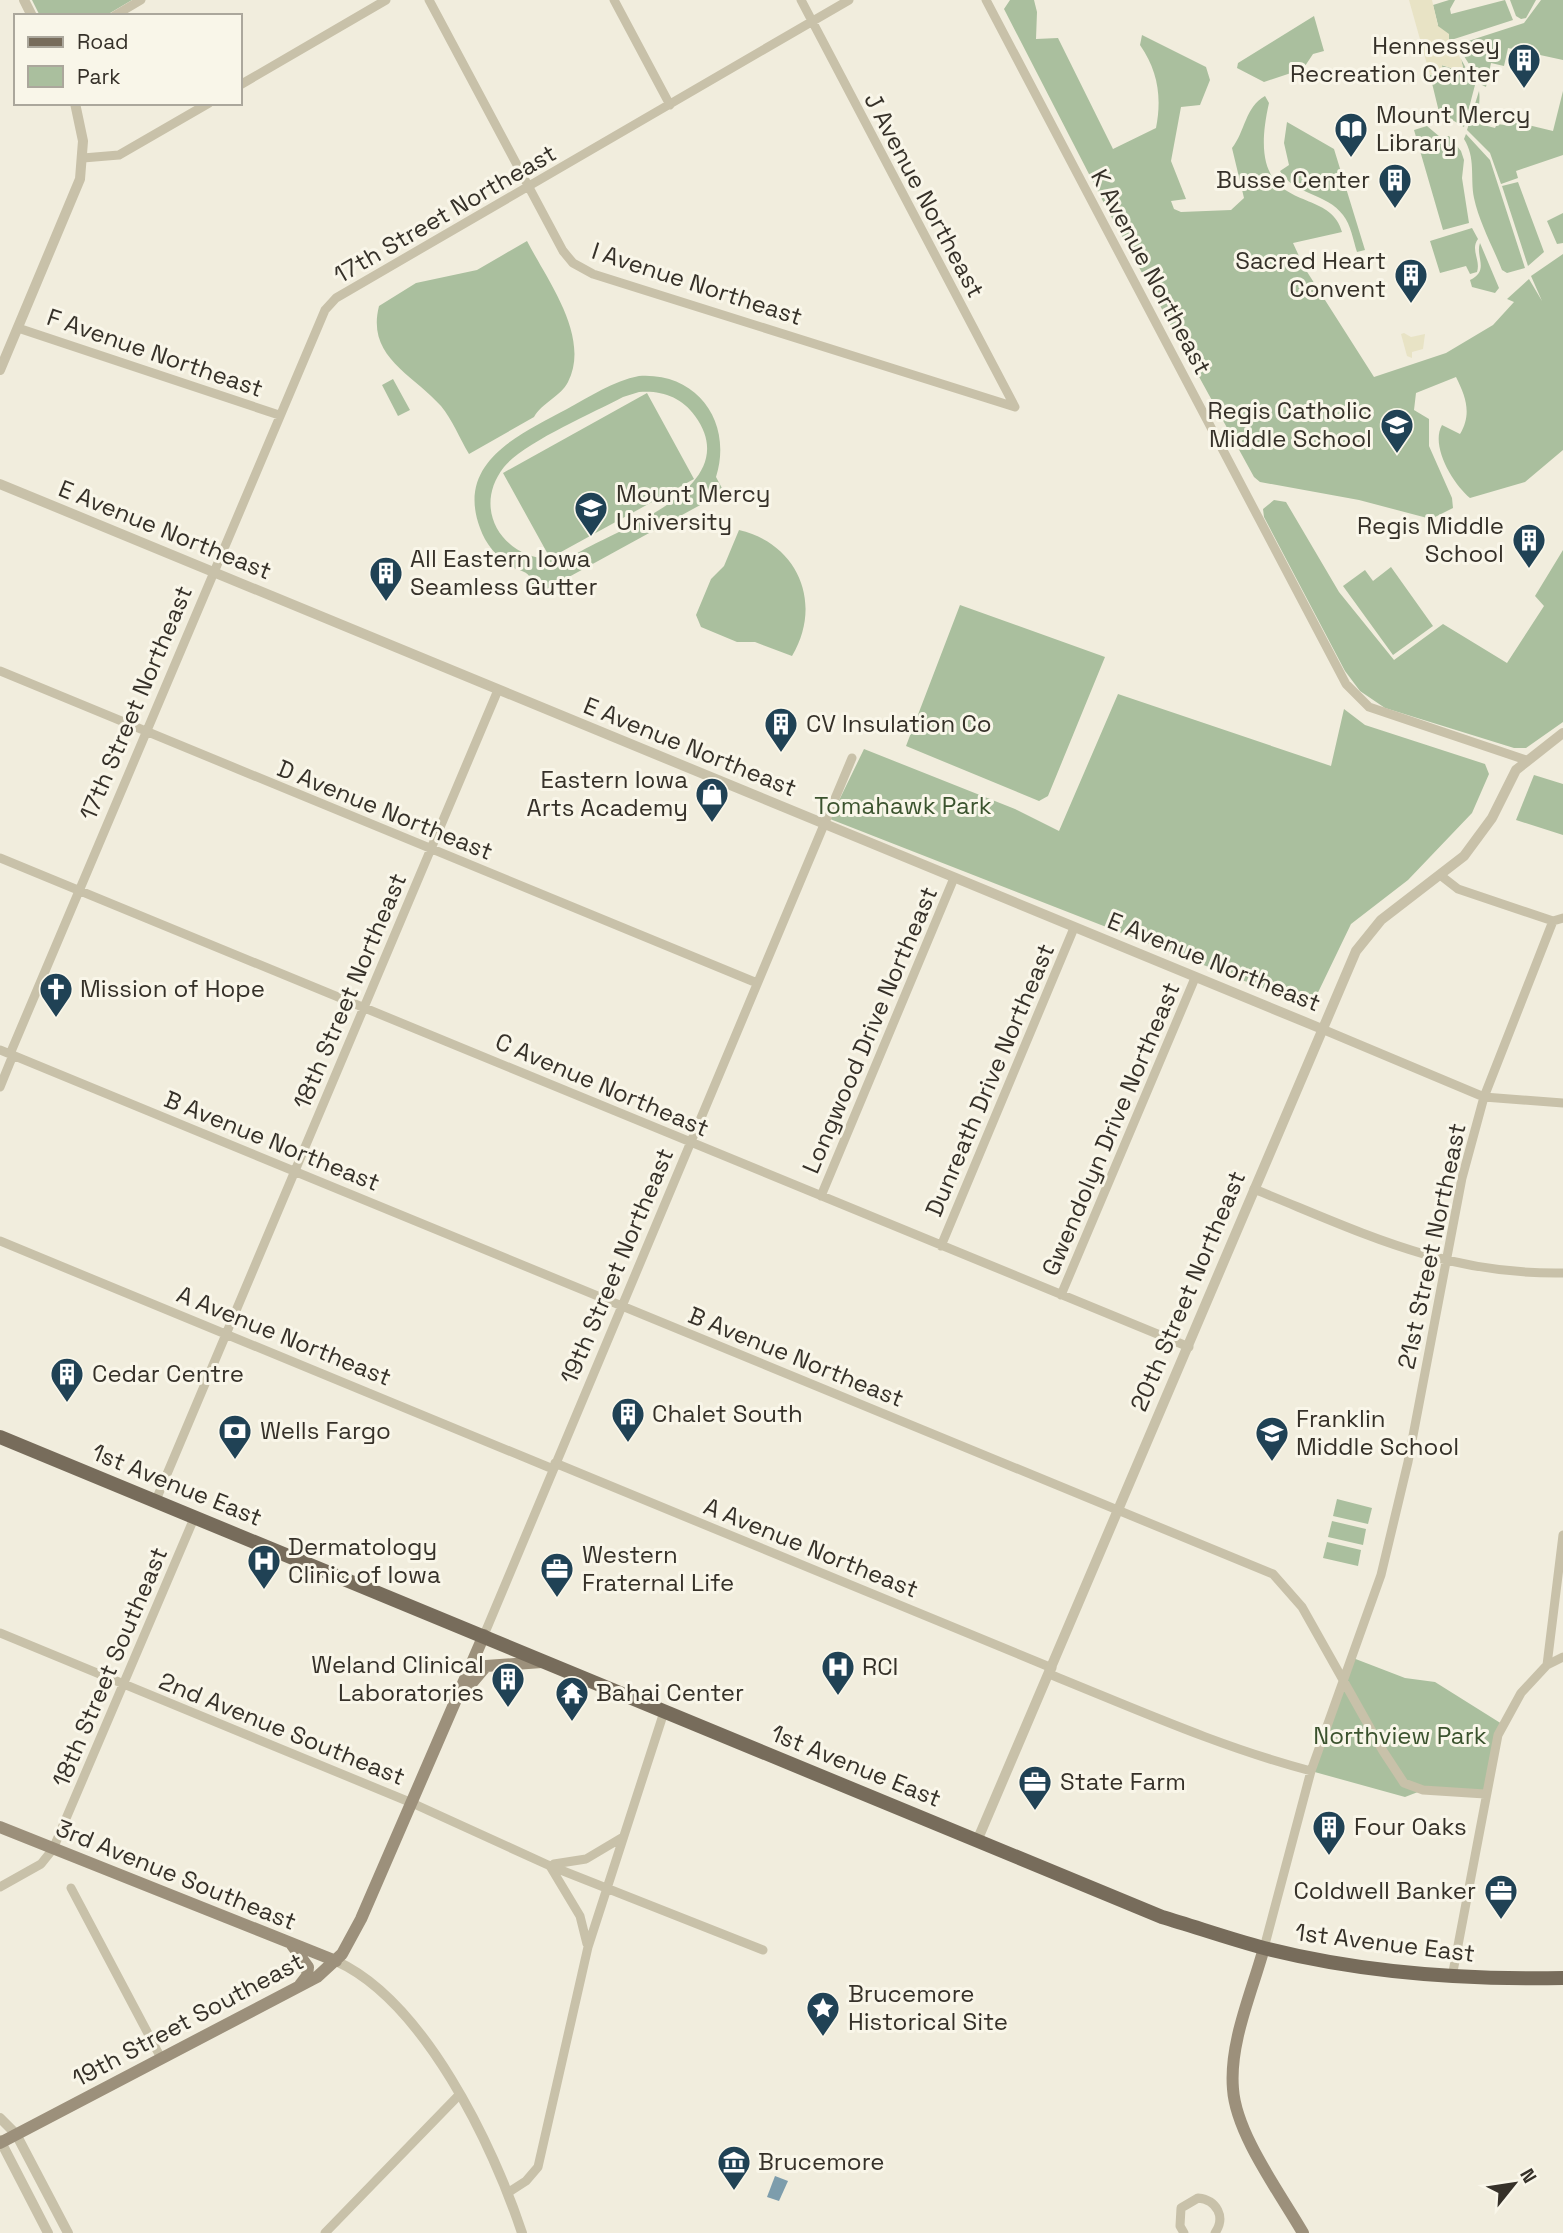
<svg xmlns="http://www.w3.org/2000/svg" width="1563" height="2233" viewBox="0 0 1563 2233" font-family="'Space Grotesk',sans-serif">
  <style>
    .green { fill: #aabf9e; fill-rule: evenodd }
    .plaza { fill: #e8e3c5 }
    .water { fill: #7d9dac }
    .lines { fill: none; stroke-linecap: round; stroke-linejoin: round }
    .minor { stroke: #c8c1a9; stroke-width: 9 }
    .tertiary { stroke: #c8c1a9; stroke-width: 10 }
    .secondary { stroke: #9c907b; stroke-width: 12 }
    .primary { stroke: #776c5b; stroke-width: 14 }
    .labels { text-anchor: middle; stroke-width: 6; stroke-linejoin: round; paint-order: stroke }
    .poi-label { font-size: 24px; fill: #363129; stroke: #f9f6e9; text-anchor: start }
    .street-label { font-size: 24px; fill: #363129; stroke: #f9f6e9 }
    .park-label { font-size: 24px; fill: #3b532e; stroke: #f9f6e9 }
  </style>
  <rect width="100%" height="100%" fill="#f1eddd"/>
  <!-- green -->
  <path class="green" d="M32 0H132L105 16H40Z
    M1010 0H1034L1037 12 1036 39 1058 38 1113 149 1156 128C1162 97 1158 71 1140 45L1142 35 1206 67 1210 80 1200 105 1181 107 1171 161 1186 199 1171 201 1174 209 1181 212 1231 210 1244 198 1232 148C1245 132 1245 107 1265 96L1269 103C1242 222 1329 181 1342 232L1293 243 1304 267 1374 377 1446 353 1493 325 1514 302 1507 299 1529 279 1542 301 1531 276 1563 254V450L1525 482 1470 498C1453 484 1430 446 1442 425L1460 434C1472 414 1466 397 1456 377L1416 393 1414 410 1429 419V446L1452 498 1453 508 1431 519 1359 500 1260 482 1254 477 1107 209 1004 9Z
    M1449 0H1455L1450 9 1451 14 1505 0 1513 20 1448 41 1427 29 1438 25 1433 5Z
    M1510 0H1536L1526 18 1521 19 1516 16Z
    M1541 0H1563V60L1508 48 1504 66 1491 63 1486 87 1482 85 1459 48V44L1524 23Z
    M1314 16 1324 51 1313 54 1303 69 1264 82 1237 68 1238 63Z
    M1461 59 1475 85 1464 127 1439 112 1430 75 1443 72 1441 65 1464 72Z
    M1479 91C1481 103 1476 112 1480 124L1495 128 1497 124 1505 125 1507 120 1553 131 1563 91V155L1516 171 1518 178 1501 184 1490 153 1467 130Z
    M1287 122 1334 149 1365 250 1357 252C1353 240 1351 225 1343 215 1327 193 1294 195 1280 171L1289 165 1284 143Z
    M1427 126 1440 137 1449 136 1461 151 1464 160 1462 178 1469 223 1443 230 1414 130Z
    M1466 134 1490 160 1525 268 1507 273 1502 270C1493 247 1479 222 1474 198 1470 177 1476 158 1464 139Z
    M1518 182 1544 252 1528 266 1502 186Z
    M1563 213V243L1557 244 1547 221Z
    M1472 228 1478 239C1470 250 1481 260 1477 272L1470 274 1466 266 1440 273 1430 241Z
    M527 241C547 280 591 337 568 382 561 396 542 403 534 417L469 454C460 439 452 419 441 406 413 374 366 357 379 306L416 283 477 270Z
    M1480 243 1499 288 1495 293 1472 287 1470 280C1490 271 1475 256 1480 243Z
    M639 376C698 372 733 423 716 477L724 492 536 595 531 592 526 582 531 579C527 571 521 571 514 568 498 559 486 545 480 528 455 461 521 434 567 409 591 396 613 381 639 376ZM639 392C661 390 682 397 695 416 745 484 627 526 583 550 526 582 462 521 504 467 523 443 593 413 623 397Z
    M393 379 410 410 398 416 382 385Z
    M647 393 694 479 550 558 503 473Z
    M1274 500 1286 502 1339 592 1394 660 1443 624 1507 663 1544 606 1535 596 1563 550V722L1526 748H1514L1385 708 1360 691 1345 671 1264 517 1263 509Z
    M739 530C799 544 823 604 792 656L755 642H737L701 627 696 615 711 579 724 566Z
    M1391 567 1433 626 1393 655 1343 586 1365 570 1373 581Z
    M960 605 1105 657 1048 796 1039 801 906 746Z
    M1118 694 1331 766 1344 709 1365 725 1485 764 1489 774 1472 813 1408 880 1351 924 1311 1007 830 819 864 749 1015 809 1059 831Z
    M1534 775 1563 784V835L1516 820Z
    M1337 1499 1372 1508 1368 1524 1333 1516Z
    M1332 1521 1366 1529 1363 1545 1328 1537Z
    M1327 1542 1361 1550 1358 1566 1323 1558Z
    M1353 1658 1405 1678 1435 1682 1502 1724 1485 1794 1423 1790 1405 1797 1311 1771Z"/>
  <!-- plaza -->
  <path class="plaza" d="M1409 0H1432L1438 26 1449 34V41L1461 59 1464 72 1442 65 1443 72 1430 75Z
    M1404 333 1411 337 1425 334 1423 349 1412 352V358L1407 356 1401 334Z"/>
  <!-- water -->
  <path class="water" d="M775 2176 788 2181 779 2201 767 2197Z"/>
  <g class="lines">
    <!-- minor -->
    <path class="minor" d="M429 0 563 251 573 263 593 274 1015 407
      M614 0 670 105
      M801 0 1015 407
      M986 0 1346 684 1369 707 1526 760
      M114 16 141 0
      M240 85 386 0
      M83 158 119 155 209 103
      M18 328 279 415
      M0 671 757 983
      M0 858 1189 1347
      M1440 875 1458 889 1553 921 1563 918
      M1322 1029 1484 1097 1563 1103
      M0 1050 1273 1574 1302 1607 1383 1751 1404 1783 1423 1790 1485 1794
      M10 1054 325 310 336 298 849 0
      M0 1087 13 1055
      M1254 1189C1361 1232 1444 1275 1563 1273
      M821 1196 954 878
      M0 1241 553 1469
      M941 1246 1074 928
      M1061 1295 1195 978
      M555 1463 1052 1668
      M156 1500 498 690
      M0 1633 412 1803 548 1865 763 1950
      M484 1635 852 758
      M1547 1665 1563 1657
      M1049 1674C1136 1709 1220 1747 1311 1771
      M554 1864 586 1859 623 1837
      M550 1866 580 1916 587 1944
      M0 1887 41 1864 53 1849 195 1516
      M71 1888 161 2058
      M1264 1948 1311 1771 1381 1575 1408 1462 1462 1178 1484 1097 1553 921
      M1452 1977 1498 1735 1521 1693 1547 1665 1563 1535
      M509 2192 526 2181 538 2167 588 1947 664 1712
      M325 2233 459 2095
      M1184 2233 1180 2226 1181 2208 1198 2198C1217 2200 1226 2217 1215 2233"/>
    <!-- tertiary -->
    <path class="tertiary" d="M24 0 32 16
      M0 370 80 179 83 141 75 103
      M0 484 1322 1029
      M977 1841 1356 951 1381 920 1464 856 1492 818 1516 770 1563 733
      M336 1961C424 2001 493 2145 522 2233
      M0 2118 16 2134 68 2233
      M0 2140 48 2233"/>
    <!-- secondary -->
    <path class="secondary" d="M464 1692 486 1666 542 1662
      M0 1827 336 1961
      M292 1945 308 1967 307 1976 300 1985
      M1264 1948C1252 1992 1229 2043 1233 2089 1236 2134 1280 2193 1303 2233
      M0 2143 317 1977 342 1954 361 1919 484 1635"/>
    <!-- primary -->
    <path class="primary" d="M0 1437 1162 1917C1196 1927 1230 1939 1264 1948 1362 1973 1463 1980 1563 1978"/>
  </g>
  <!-- icons -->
  <defs>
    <symbol id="building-pin" viewBox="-11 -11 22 30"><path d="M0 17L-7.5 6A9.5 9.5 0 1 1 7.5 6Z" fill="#204255" stroke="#f9f6e9"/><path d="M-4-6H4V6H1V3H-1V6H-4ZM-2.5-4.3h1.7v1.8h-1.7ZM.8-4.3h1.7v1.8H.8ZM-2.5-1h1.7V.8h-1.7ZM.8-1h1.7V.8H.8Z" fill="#fff"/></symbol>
    <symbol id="library-pin" viewBox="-11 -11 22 30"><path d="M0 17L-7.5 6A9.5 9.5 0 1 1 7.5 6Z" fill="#204255" stroke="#f9f6e9"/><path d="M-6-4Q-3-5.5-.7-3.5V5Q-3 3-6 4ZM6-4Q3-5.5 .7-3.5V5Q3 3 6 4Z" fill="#fff"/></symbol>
    <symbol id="school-pin" viewBox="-11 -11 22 30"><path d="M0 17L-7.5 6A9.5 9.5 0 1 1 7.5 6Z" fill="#204255" stroke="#f9f6e9"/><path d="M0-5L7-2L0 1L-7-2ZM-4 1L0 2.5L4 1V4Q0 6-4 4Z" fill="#fff"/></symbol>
    <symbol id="university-pin" viewBox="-11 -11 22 30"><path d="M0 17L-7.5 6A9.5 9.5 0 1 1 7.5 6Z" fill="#204255" stroke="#f9f6e9"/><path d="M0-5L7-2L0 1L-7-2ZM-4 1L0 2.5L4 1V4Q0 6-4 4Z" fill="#fff"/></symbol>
    <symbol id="shop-pin" viewBox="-11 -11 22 30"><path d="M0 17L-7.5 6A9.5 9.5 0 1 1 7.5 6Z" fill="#204255" stroke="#f9f6e9"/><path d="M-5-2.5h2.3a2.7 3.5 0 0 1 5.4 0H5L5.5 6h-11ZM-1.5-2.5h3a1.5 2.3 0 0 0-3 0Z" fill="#fff"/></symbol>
    <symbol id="church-pin" viewBox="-11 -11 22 30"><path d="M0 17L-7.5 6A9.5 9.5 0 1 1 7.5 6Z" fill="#204255" stroke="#f9f6e9"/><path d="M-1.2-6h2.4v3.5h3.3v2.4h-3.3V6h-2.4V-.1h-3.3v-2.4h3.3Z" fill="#fff"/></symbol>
    <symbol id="bank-pin" viewBox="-11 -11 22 30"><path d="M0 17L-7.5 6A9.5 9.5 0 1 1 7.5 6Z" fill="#204255" stroke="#f9f6e9"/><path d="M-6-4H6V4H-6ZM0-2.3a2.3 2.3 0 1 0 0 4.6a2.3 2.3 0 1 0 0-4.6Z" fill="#fff"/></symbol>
    <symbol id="hospital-pin" viewBox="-11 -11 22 30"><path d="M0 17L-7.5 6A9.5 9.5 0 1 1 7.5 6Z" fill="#204255" stroke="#f9f6e9"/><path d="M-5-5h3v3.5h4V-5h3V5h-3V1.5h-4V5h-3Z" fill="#fff"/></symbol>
    <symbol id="office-pin" viewBox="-11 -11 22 30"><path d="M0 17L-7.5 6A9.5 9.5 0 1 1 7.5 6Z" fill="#204255" stroke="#f9f6e9"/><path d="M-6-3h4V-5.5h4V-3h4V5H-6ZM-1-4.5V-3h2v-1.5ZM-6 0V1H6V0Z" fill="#fff"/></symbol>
    <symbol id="temple-pin" viewBox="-11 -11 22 30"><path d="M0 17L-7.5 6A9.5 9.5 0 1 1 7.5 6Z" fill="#204255" stroke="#f9f6e9"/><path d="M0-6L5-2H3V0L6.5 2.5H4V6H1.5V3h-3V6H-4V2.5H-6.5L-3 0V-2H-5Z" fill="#fff"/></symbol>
    <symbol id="sight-pin" viewBox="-11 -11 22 30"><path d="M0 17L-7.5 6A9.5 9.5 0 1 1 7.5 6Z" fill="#204255" stroke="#f9f6e9"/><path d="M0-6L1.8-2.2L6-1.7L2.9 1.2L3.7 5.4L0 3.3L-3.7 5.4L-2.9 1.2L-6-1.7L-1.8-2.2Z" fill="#fff"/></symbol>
    <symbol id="museum-pin" viewBox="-11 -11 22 30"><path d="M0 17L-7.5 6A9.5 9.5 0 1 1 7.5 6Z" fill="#204255" stroke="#f9f6e9"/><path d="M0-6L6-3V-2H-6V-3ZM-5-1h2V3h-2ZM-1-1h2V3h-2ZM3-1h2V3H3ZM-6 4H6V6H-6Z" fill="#fff"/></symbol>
  </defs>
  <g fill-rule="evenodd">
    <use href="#building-pin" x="1505" y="41" width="38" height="52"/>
    <use href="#library-pin" x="1332" y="110" width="38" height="52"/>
    <use href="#building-pin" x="1376" y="161" width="38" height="52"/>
    <use href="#building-pin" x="1392" y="256" width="38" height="52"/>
    <use href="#school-pin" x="1378" y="406" width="38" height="52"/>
    <use href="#university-pin" x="572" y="489" width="38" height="52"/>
    <use href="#building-pin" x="1510" y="521" width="38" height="52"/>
    <use href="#building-pin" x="367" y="554" width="38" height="52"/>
    <use href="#building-pin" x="762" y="705" width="38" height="52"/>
    <use href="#shop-pin" x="693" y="775" width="38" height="52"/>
    <use href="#church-pin" x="37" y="970" width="38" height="52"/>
    <use href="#building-pin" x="48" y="1355" width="38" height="52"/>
    <use href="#building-pin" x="609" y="1395" width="38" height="52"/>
    <use href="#bank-pin" x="216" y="1412" width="38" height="52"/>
    <use href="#school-pin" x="1253" y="1414" width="38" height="52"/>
    <use href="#hospital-pin" x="245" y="1542" width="38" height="52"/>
    <use href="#office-pin" x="538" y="1550" width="38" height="52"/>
    <use href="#hospital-pin" x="819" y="1648" width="38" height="52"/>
    <use href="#building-pin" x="489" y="1660" width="38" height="52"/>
    <use href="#temple-pin" x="553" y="1674" width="38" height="52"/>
    <use href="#office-pin" x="1016" y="1763" width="38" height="52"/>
    <use href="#building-pin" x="1310" y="1808" width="38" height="52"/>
    <use href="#office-pin" x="1482" y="1872" width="38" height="52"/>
    <use href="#sight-pin" x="804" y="1989" width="38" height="52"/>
    <use href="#museum-pin" x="715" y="2143" width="38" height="52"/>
  </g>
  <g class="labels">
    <!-- poi labels -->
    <g class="poi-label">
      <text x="1500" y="54" text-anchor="end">Hennessey<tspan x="1500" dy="28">Recreation Center</tspan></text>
      <text x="1376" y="123">Mount Mercy<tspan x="1376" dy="28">Library</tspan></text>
      <text x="1370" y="188" text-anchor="end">Busse Center</text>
      <text x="1386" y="269" text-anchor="end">Sacred Heart<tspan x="1386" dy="28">Convent</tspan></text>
      <text x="1372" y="419" text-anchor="end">Regis Catholic<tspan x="1372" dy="28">Middle School</tspan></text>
      <text x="616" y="502">Mount Mercy<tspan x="616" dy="28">University</tspan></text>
      <text x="1504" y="534" text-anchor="end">Regis Middle<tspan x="1504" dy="28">School</tspan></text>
      <text x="410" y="567">All Eastern Iowa<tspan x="410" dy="28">Seamless Gutter</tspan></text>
      <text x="806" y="732">CV Insulation Co</text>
      <text x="688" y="788" text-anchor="end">Eastern Iowa<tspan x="688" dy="28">Arts Academy</tspan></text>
      <text x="80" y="997">Mission of Hope</text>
      <text x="92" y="1382">Cedar Centre</text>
      <text x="652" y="1422">Chalet South</text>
      <text x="1296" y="1427">Franklin<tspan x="1296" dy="28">Middle School</tspan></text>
      <text x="260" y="1439">Wells Fargo</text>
      <text x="288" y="1555">Dermatology<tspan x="288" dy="28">Clinic of Iowa</tspan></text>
      <text x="582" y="1563">Western<tspan x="582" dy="28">Fraternal Life</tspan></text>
      <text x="484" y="1673" text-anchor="end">Weland Clinical<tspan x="484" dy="28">Laboratories</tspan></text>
      <text x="862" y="1675">RCI</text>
      <text x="596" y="1701">Bahai Center</text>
      <text x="1060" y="1790">State Farm</text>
      <text x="1354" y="1835">Four Oaks</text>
      <text x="1476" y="1899" text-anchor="end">Coldwell Banker</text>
      <text x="848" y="2002">Brucemore<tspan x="848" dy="28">Historical Site</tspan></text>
      <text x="758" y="2170">Brucemore</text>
    </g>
    <!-- street labels -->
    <g class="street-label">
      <text transform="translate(924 195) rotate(62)" y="8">J Avenue Northeast</text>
      <text transform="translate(445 214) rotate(-30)" y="8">17th Street Northeast</text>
      <text transform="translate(1151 272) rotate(62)" y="8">K Avenue Northeast</text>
      <text transform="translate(697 284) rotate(18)" y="8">I Avenue Northeast</text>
      <text transform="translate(155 353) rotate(19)" y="8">F Avenue Northeast</text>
      <text transform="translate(165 530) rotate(22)" y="8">E Avenue Northeast</text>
      <text transform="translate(136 703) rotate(-67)" y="8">17th Street Northeast</text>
      <text transform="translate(690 747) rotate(22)" y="8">E Avenue Northeast</text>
      <text transform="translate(385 810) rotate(22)" y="8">D Avenue Northeast</text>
      <text transform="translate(1214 962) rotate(22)" y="8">E Avenue Northeast</text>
      <text transform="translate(350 991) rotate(-67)" y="8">18th Street Northeast</text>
      <text transform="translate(870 1030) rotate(-67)" y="8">Longwood Drive Northeast</text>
      <text transform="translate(990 1080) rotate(-67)" y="8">Dunreath Drive Northeast</text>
      <text transform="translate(602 1085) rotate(23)" y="8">C Avenue Northeast</text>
      <text transform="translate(1111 1129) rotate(-67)" y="8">Gwendolyn Drive Northeast</text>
      <text transform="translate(272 1141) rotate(22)" y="8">B Avenue Northeast</text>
      <text transform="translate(1432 1246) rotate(-78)" y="8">21st Street Northeast</text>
      <text transform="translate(617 1266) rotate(-67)" y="8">19th Street Northeast</text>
      <text transform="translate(1188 1291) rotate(-67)" y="8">20th Street Northeast</text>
      <text transform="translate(284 1336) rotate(22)" y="8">A Avenue Northeast</text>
      <text transform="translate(796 1357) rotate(22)" y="8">B Avenue Northeast</text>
      <text transform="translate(177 1485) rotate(22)" y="8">1st Avenue East</text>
      <text transform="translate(811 1548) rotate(22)" y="8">A Avenue Northeast</text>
      <text transform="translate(110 1667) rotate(-67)" y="8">18th Street Southeast</text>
      <text transform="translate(282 1729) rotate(22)" y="8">2nd Avenue Southeast</text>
      <text transform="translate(856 1766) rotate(22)" y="8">1st Avenue East</text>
      <text transform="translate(176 1875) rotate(22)" y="8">3rd Avenue Southeast</text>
      <text transform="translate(1385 1943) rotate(7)" y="8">1st Avenue East</text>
      <text transform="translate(188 2020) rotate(-28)" y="8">19th Street Southeast</text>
    </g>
    <!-- park labels -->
    <g class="park-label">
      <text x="903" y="814">Tomahawk Park</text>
      <text x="1400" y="1744">Northview Park</text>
    </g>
  </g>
  <!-- legend -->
  <rect x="14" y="14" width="228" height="91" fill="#f9f6e9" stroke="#aba79c" stroke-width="2"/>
  <rect x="28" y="37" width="35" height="10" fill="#776c5b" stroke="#aba79c" stroke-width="2"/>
  <text x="77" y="49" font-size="21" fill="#363129">Road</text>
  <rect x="28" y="66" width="35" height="21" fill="#aabf9e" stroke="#aba79c" stroke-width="2"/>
  <text x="77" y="84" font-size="21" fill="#363129">Park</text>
  <!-- north arrow -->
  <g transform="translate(1514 2184) rotate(60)" stroke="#f9f6e9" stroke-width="5" paint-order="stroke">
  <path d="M0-5L12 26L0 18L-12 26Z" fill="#363129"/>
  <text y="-10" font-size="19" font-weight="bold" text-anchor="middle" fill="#363129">N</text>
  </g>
</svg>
